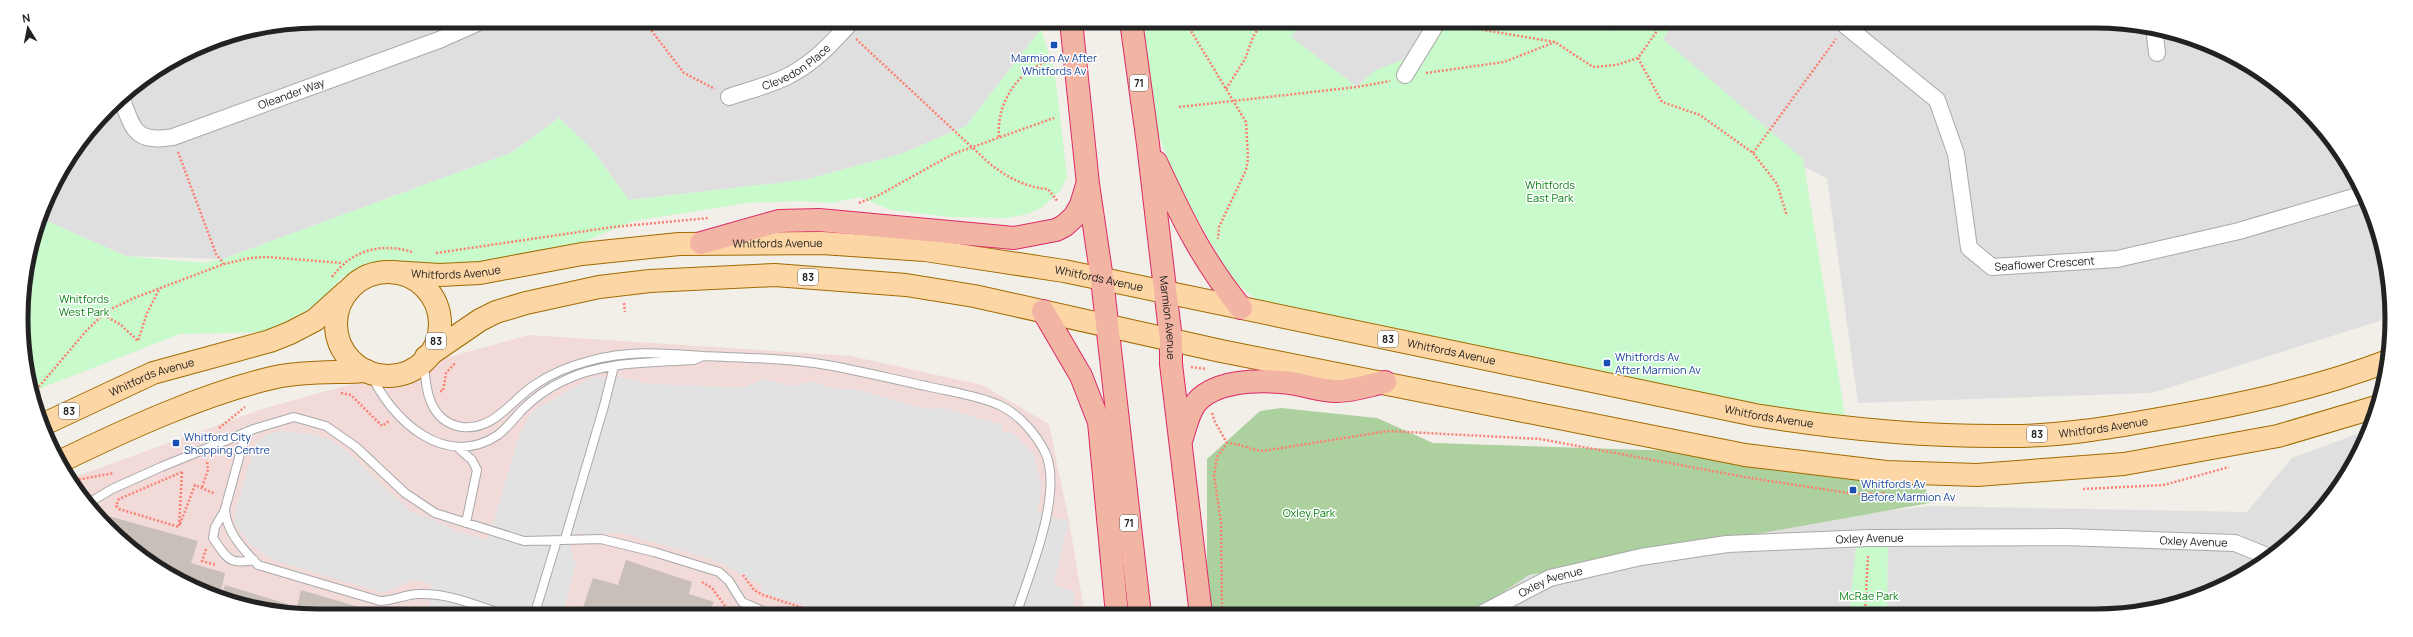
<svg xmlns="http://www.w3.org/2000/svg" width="2413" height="637" viewBox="0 0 2413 637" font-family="Manrope,sans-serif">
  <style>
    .residential { fill: #e0dfdf }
    .commercial { fill: #f2dad9 }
    .forest { fill: #add19e }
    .park { fill: #c8facc }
    .parking { fill: #e2e2e2 }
    .building { fill: #c7bfb8 }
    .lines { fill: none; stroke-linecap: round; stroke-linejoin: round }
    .service-casing { stroke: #a9a9a9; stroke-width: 10 }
    .minor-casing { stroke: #a9a9a9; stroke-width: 18 }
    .primary-casing { stroke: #a06b00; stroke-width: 24 }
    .trunk-casing { stroke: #dc2a67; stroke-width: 24 }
    .path { stroke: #fa8072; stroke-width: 2.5; stroke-dasharray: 2 2; stroke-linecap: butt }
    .service { stroke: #fff; stroke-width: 8 }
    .minor { stroke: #fff; stroke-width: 16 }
    .primary { stroke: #fcd6a4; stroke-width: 22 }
    .trunk { stroke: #f2b4a3; stroke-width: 22 }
    .transit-dot { fill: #1a4fb4; stroke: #fff; stroke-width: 1.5 }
    .labels { text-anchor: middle; stroke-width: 3; stroke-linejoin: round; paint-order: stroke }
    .shield { fill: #fff; stroke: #646464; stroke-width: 1 }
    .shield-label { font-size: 10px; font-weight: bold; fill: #222 }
    .transit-label { font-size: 11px; fill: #164399; stroke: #fff; text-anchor: start }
    .street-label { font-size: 11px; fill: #222; stroke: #fff }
    .park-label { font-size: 11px; fill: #0c8416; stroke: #fff }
    .rim { fill: none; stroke: #222; stroke-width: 5 }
  </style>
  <rect width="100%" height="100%" fill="#f2efe9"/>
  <!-- residential -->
  <path class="residential" d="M319 21H1040L1041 29 966 126 901 154 804 180 629 200 591 148 559 118 511 153 223 259 126 256 40 218 52 187 83 137 122 95 205 44 261 27Z
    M1298 21H1443L1407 58 1357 87 1287 37Z
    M1594 21H2094L2152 27 2208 44 2260 71 2286 93 2305 108 2342 153 2369 204 2386 260 2392 317 2152 393 1858 403 1827 178 1754 143Z
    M2368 430 2361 450 2305 529 2226 585 2133 613 1450 614 1523 559 1651 534 1932 506 2247 512 2292 458Z"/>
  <!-- commercial -->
  <path class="commercial" d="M529 335 851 356 982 385 1049 424 1069 521 1085 615 319 616 261 610 170 576 123 542 83 500 69 479 262 409Z"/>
  <!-- forest -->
  <path class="forest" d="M1281 408 1377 418 1433 443 1678 451 1920 482 1935 502 1529 575 1470 614 1211 615 1207 577V459L1260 411Z"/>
  <!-- park -->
  <path class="park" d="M1139 21H1302L1291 37 1357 87 1374 71 1407 58 1454 21H1594L1611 31 1619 21H1675L1663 39 1803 159 1849 440 1663 390 1266 307 1232 280 1174 178 1154 121Z
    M1041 29 1055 74 1067 177 1060 191 1041 208 1027 214 1007 218 951 217 891 210 859 197 832 203 799 201 747 203 634 221 528 265 457 270 378 261 342 277 318 304 266 332 180 334 31 392 22 299 31 241 40 218 126 256 205 263 223 259 511 153 559 118 591 148 629 200 804 180 901 154 966 126Z
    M1888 538 1887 614H1849L1856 547Z"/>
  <!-- parking -->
  <path class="parking" d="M593 377H621L648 384 745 387 764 379 792 386 811 381 837 389H855L926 409 945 408 1003 425 1001 430 1014 434 1033 453 1042 487 1037 513 1069 521 1054 584 1075 592 1073 605 1085 612V615H826L816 609 760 592 762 585 711 559 622 533 566 534 576 564 562 616H429L431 584 412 580 383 593 272 560 250 544 235 524 234 515 256 443 267 434 280 431 311 434 332 440 353 457 411 512 437 521 454 530 488 540 520 432 534 410Z"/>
  <!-- building -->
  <path class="building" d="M94 512 198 541 191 563 225 573 220 595 170 576 123 542Z
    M626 560 692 582 689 594 714 602 708 615 580 616 593 578 618 585Z
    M225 585 297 607 301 590 376 612V616H318L261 610 221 595Z"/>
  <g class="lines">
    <defs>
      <path id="service" d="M424 361C425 388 429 422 462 427 494 431 512 399 536 384 552 373 570 366 589 361 628 350 663 353 703 356 744 358 786 358 827 365 860 371 893 379 926 386 951 392 976 395 999 405 1018 413 1036 434 1045 452 1064 493 1029 574 1016 615
        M370 372C391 420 445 470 498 435 507 428 514 419 521 411 533 399 548 388 563 381 603 361 650 363 694 360L703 356
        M246 432 225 509C226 532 243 549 258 565L380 601C393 601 406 594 419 594 451 593 480 607 509 616
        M457 447 472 460 477 470 466 523
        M87 504 112 489 161 467 254 429 294 417 326 426 356 447 405 493 435 513 524 541 601 539 654 552 719 572 729 581 742 602 772 615
        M225 510 215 527 213 538C227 558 228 565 254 560
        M565 539 604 406 614 366
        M534 616 557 540"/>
      <g id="minor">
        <path id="s1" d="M1845 21 1846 26 1937 100 1956 154 1969 248 1992 267 2117 259 2239 231 2364 194"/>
        <path d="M2154 27 2157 53"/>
        <path d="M1405 75 1438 21"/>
        <path id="s2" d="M121 97C133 128 134 144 173 137L439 40 482 21"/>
        <path id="s3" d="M729 97C749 90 772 85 790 75 815 62 833 42 852 21"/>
        <path id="s4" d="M1481 614 1550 578 1641 557 1727 544 1869 538 2065 537 2235 543 2267 556"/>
      </g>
      <g id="primary">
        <path id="s5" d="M391 272 440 275 480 273 582 254 679 244 822 243 925 250 1064 271 1755 415C1841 429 1926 437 2012 436 2059 436 2108 428 2153 420 2233 406 2312 390 2388 361"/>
        <circle cx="388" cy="324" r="52"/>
        <path d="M426 357 480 320 496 312 526 303 599 287 650 281 775 275 906 285 974 296 1221 351 1745 455 1886 472 1977 475 2124 464 2278 436 2376 407"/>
        <path id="s6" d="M42 425 153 373 270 341 290 333 315 320 346 292"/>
        <path d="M59 462C125 430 205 393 276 377 305 371 337 373 367 371"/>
      </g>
      <g id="trunk">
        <path d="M1071 21 1088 184 1102 279 1140 615"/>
        <path id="s7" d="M1131 21 1148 144 1171 340V364L1201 615"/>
        <path d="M1156 162C1182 218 1202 260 1241 308"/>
        <path d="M701 243 779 221 819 220 1014 238 1056 230 1064 226 1074 217 1081 205 1087 185"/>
        <path d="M1043 311 1081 376 1099 422 1117 615"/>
        <path d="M1182 438C1186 426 1188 414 1195 404 1213 381 1254 380 1281 382 1299 383 1316 390 1334 391 1350 392 1370 385 1385 382"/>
      </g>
    </defs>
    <!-- service casing -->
    <use href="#service" class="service-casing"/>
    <!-- minor casing -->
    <use href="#minor" class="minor-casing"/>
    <!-- primary casing -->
    <use href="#primary" class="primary-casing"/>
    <!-- trunk casing -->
    <use href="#trunk" class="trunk-casing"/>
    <!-- path -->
    <path class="path" d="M644 21 684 73 715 89
      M1185 21 1246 122 1248 159 1246 170 1219 227 1218 239
      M1454 25 1555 42 1593 67 1616 65 1638 58 1664 21
      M856 39 990 164C1007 177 1027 188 1048 189L1058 202
      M1638 58 1662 102 1700 115 1753 153 1777 184 1787 216
      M1426 73 1504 62 1555 42
      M1226 89 1245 59 1253 37 1263 21
      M1179 107 1357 87 1390 81
      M999 137C996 103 1019 66 1055 60
      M178 152 216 254 224 264
      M1753 153 1836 39
      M859 203 879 195 953 154 1054 118
      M436 253 613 227 709 218
      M332 277C351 251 380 242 412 252
      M624 303 625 312
      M104 315 121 325 138 341 147 313 160 288
      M1191 367 1207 369
      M440 391H443L446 373 456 362
      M341 393 351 395 382 426 389 421
      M31 396 87 330 107 311 134 298 224 264 250 258 267 257 342 263
      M1212 413 1215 422 1227 443
      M219 428 245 407
      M182 472 179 527 119 509 116 506 119 499Z
      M71 481 114 473
      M202 487 208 470 207 462
      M2083 489 2164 485 2229 467
      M180 524 195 485 215 494
      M206 549 202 561 216 565
      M743 575 754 590 763 595 825 615
      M702 582 712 588 731 614
      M1222 608 1221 522 1214 476 1217 457 1227 443C1239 443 1251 450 1263 451L1388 431 1540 439 1750 478 1855 494 1886 493
      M1865 614 1868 555"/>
    <!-- service -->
    <use href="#service" class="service"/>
    <!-- minor -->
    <use href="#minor" class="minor"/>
    <!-- primary -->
    <use href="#primary" class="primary"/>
    <!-- trunk -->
    <use href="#trunk" class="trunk"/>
  </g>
  <!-- markers -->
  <g class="transit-dot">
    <rect x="1050" y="41" width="8" height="8" rx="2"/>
    <rect x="1603" y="359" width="8" height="8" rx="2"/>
    <rect x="172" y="439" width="8" height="8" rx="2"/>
    <rect x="1849" y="486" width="8" height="8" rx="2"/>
  </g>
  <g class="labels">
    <!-- shield labels -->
    <g class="shield">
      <rect x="1130" y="75" width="18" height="16" rx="3"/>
      <rect x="798" y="269" width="20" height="16" rx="3"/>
      <rect x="1378" y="331" width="20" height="16" rx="3"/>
      <rect x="426" y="333" width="20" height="16" rx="3"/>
      <rect x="59" y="403" width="20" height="16" rx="3"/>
      <rect x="2027" y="426" width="20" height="16" rx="3"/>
      <rect x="1120" y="515" width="18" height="16" rx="3"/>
    </g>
    <g class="shield-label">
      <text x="1139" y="87">71</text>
      <text x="808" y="281">83</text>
      <text x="1388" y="343">83</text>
      <text x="436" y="345">83</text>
      <text x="69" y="415">83</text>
      <text x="2037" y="438">83</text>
      <text x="1129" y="527">71</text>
    </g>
    <!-- transit labels -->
    <g class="transit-label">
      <text x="1054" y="62" text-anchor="middle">Marmion Av After<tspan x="1054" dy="13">Whitfords Av</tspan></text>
      <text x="1615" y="361">Whitfords Av<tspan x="1615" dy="13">After Marmion Av</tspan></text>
      <text x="184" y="441">Whitford City<tspan x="184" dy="13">Shopping Centre</tspan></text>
      <text x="1861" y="488">Whitfords Av<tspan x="1861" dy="13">Before Marmion Av</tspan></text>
    </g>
    <!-- street labels -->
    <g class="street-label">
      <text dy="4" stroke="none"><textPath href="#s3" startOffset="74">Clevedon Place</textPath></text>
      <text dy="4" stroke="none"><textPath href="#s2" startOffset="202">Oleander Way</textPath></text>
      <text dy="4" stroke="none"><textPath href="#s5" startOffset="389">Whitfords Avenue</textPath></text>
      <text dy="4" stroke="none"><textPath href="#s1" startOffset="357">Seaflower Crescent</textPath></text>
      <text dy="4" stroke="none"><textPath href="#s5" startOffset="65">Whitfords Avenue</textPath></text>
      <text dy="4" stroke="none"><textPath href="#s5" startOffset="713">Whitfords Avenue</textPath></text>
      <text dy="4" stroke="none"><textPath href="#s7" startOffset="299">Marmion Avenue</textPath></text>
      <text dy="4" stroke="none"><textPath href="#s5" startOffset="1073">Whitfords Avenue</textPath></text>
      <text dy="4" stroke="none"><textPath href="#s6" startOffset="120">Whitfords Avenue</textPath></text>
      <text dy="4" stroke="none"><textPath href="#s5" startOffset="1397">Whitfords Avenue</textPath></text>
      <text dy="4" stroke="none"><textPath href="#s5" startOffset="1733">Whitfords Avenue</textPath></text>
      <text dy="4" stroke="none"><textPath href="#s4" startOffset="401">Oxley Avenue</textPath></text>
      <text dy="4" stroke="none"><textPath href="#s4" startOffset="725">Oxley Avenue</textPath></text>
      <text dy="4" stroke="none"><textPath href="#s4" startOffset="77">Oxley Avenue</textPath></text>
    </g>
    <!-- park labels -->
    <g class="park-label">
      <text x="1550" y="189">Whitfords<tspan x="1550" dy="13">East Park</tspan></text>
      <text x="84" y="303">Whitfords<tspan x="84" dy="13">West Park</tspan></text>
      <text x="1309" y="517">Oxley Park</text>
      <text x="1869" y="600">McRae Park</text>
    </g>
  </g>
  <!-- crop -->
  <path d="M0 0H2413V637H0ZM318 28H2095A290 290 0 0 1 2385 318V319A290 290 0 0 1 2095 609H318A290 290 0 0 1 28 319V318A290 290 0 0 1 318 28Z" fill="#fff" fill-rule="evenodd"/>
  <path class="rim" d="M318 28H2095A290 290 0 0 1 2385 318V319A290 290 0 0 1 2095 609H318A290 290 0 0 1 28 319V318A290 290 0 0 1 318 28Z"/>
  <!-- north arrow -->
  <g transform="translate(28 28) rotate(350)" stroke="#ffffff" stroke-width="3" paint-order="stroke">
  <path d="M0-3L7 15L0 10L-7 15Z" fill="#222222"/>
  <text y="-6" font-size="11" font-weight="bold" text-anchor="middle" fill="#222222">N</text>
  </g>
</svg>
